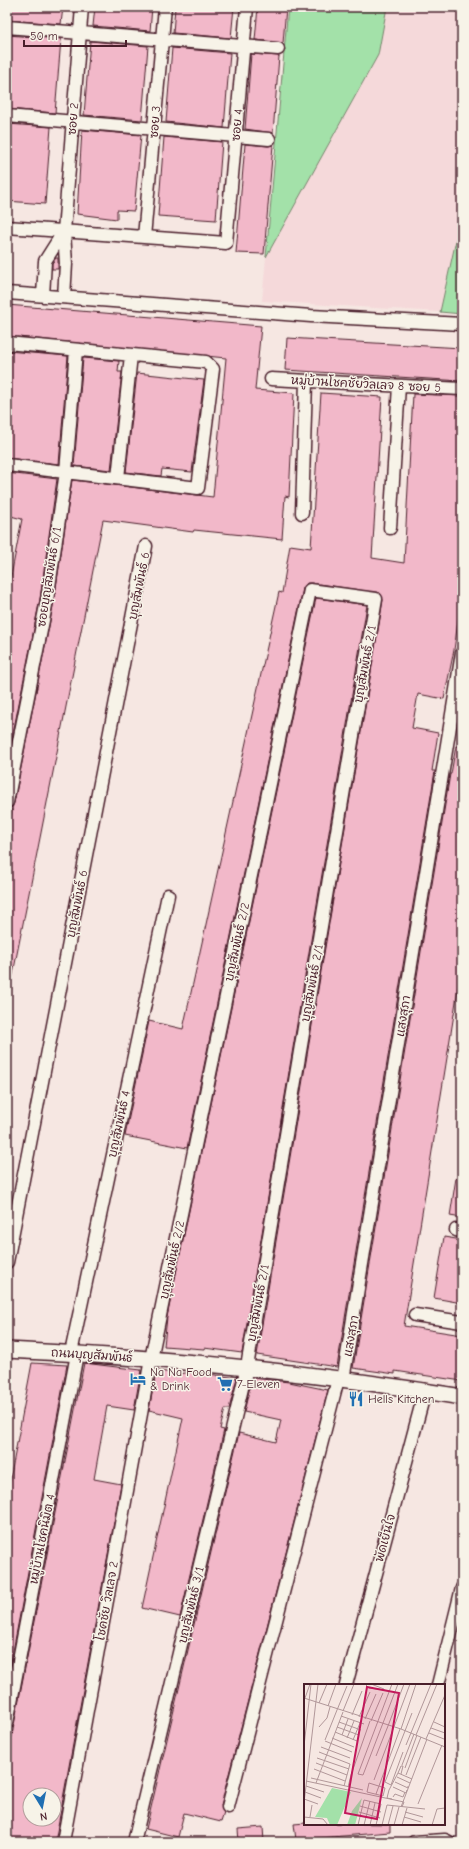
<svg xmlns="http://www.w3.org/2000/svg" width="469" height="1849" viewBox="0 0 469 1849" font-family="'Comic Neue','Playpen Sans Thai',sans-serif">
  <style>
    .built { fill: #f5d9da }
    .green { fill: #a3e1a9; stroke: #76806a }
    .building { fill: #f2b8c9; stroke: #4a1f2b; fill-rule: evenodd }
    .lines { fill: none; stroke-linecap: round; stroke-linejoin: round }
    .minor-casing { stroke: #4a1f2b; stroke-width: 15 }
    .tertiary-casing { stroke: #4a1f2b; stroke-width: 18 }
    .minor { stroke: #f7f3e8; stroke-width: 12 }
    .tertiary { stroke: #f7f3e8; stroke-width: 15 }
    .labels { text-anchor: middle; stroke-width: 3; stroke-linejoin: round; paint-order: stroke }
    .street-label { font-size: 12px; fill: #4a1f2b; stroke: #f7f3e8 }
    .poi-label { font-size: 12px; fill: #4a1f2b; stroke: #f7f3e8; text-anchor: start }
    .inset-road { fill: none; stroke: #b19799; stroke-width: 1 }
    .view { fill: #c2185b; fill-opacity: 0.15; stroke: #c2185b; stroke-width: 2 }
    .inset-edge { fill: none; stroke: #4a1f2b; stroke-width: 2 }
  </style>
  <rect width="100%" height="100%" fill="#f6e7e2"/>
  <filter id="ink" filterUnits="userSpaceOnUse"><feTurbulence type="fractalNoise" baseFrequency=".025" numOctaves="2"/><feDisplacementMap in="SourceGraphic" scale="8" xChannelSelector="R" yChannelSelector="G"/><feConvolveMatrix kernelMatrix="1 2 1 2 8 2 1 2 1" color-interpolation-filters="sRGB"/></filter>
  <g filter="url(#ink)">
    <!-- built -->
    <path class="built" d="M387 7H462V213L440 312 262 301 266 257 378 55Z"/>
    <!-- green -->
    <path class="green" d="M288 7H387L378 55 266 257Z
      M462 213V314L440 312Z"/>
    <!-- building -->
    <path class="building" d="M7 7H63L61 24 7 20Z
      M95 7H152L150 31 93 26Z
      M175 7H234L231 38 173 33Z
      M258 7H286L283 43 255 40Z
      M7 35 61 39 55 113 7 109Z
      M90 41 148 46 142 120 84 115Z
      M172 48 230 53 224 128 166 122Z
      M251 54 279 56 273 133 245 129Z
      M7 124 51 127 45 204 7 201Z
      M82 130 141 135 134 211 117 210V219L77 214Z
      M164 137 222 142 216 220 158 216Z
      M245 144 268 146 273 145 264 254 236 253Z
      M56 258H58V269H52V263Z
      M7 305 261 326 255 390 294 393 289 497 285 496 282 539 194 530 193 532 103 520 12 979H7V835L12 810 7 809 12 807 14 803 54 601 72 480 213 497 226 358 7 336Z
      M287 338 462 348V381L285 370Z
      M7 351 68 356 59 464 7 458Z
      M83 358 119 361 118 372H122L111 470 74 466Z
      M137 373 204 380 192 472 162 469 161 476 126 472Z
      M321 393 382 397 372 558 404 563 413 394 462 396V593L454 650 444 699 418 694 412 728 438 733 432 771H435L337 1367 257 1355 383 600 380 593 311 583H307L303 588 187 1148 125 1136 149 1021 183 1029 279 592 282 593 290 545 311 548Z
      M7 473 57 479 40 599 7 763V597L22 519 7 515Z
      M316 598 367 605 242 1353 204 1348V1349L164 1346 167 1317Z
      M456 746 462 747V964L404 1326 462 1335V1381L395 1371V1374L353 1368 450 774H451Z
      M456 1178 462 1179V1218L450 1216Z
      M444 1237 462 1240V1303L434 1298Z
      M32 1363 67 1365 7 1683V1496Z
      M84 1363 141 1370 134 1410 107 1406 94 1479 121 1484 55 1842H7V1761ZM30 1795H54V1819H30Z
      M160 1371 177 1374 194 1372 237 1378 229 1409H225L220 1429 224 1430 180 1617 142 1608 183 1418 149 1410 156 1372Z
      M252 1378 289 1382 328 1390 221 1805 224 1813 221 1822 184 1813 178 1837 146 1829 239 1433 276 1442 281 1420 244 1412Z
      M305 1823 390 1824V1832L296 1840 294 1824Z
      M263 1827 264 1842H239L238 1829Z"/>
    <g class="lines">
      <defs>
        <path id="minor" d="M7 27 278 49
          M7 116 269 139
          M7 227 226 243 247 7
          M144 237 165 7
          M7 293 311 316 462 324
          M43 296 45 261 64 231
          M64 297 66 264 64 231 82 7
          M7 343 206 362 213 369 198 488 7 465
          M271 379 462 389
          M118 478 131 355
          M302 513 306 381
          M390 528 399 386
          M7 802 47 600 66 472 76 350
          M456 1230 462 1231
          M7 1262 146 546
          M415 1315 462 1322
          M71 1353 168 895
          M343 1380 462 653
          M346 1685 425 1391
          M438 1685 462 1588
          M7 1723 77 1354
          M228 1807 338 1379
          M63 1842 151 1359 310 590 376 599 247 1367 134 1842
          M414 1842 445 1840 449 1842"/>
        <path id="tertiary" d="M7 1350C159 1357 311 1372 462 1397"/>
      </defs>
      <!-- minor casing -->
      <use href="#minor" class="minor-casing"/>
      <!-- tertiary casing -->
      <use href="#tertiary" class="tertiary-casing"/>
      <!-- minor -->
      <use href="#minor" class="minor"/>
      <!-- tertiary -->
      <use href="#tertiary" class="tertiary"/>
    </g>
  </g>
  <!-- icons -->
  <defs>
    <symbol id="hotel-bare" viewBox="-9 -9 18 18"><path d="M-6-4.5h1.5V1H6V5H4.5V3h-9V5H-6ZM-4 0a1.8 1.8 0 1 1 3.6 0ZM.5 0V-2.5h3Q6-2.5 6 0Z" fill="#1f6fb2" stroke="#f7f3e8" stroke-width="2.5" paint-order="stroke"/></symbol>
    <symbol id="supermarket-bare" viewBox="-9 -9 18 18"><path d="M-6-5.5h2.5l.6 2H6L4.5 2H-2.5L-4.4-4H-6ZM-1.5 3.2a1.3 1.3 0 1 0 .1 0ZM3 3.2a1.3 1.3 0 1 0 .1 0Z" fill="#1f6fb2" stroke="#f7f3e8" stroke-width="2.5" paint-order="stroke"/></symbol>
    <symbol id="restaurant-bare" viewBox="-9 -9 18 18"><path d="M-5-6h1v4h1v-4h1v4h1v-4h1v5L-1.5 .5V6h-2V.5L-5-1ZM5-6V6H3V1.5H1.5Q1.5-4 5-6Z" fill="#1f6fb2" stroke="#f7f3e8" stroke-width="2.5" paint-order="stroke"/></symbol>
  </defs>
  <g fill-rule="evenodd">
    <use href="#hotel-bare" x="127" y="1368" width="22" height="22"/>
    <use href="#supermarket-bare" x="214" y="1373" width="22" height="22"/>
    <use href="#restaurant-bare" x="345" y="1388" width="22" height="22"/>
  </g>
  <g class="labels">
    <!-- street labels -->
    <g class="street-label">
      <text transform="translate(73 119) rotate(-85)" y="4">ซอย 2</text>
      <text transform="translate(155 122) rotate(-85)" y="4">ซอย 3</text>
      <text transform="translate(237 125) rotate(-85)" y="4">ซอย 4</text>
      <text transform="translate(366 384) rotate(3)" y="4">หมู่บ้านโชคชัยวิลเลจ 8 ซอย 5</text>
      <text transform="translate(49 577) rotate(-81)" y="4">ซอยบุญสัมพันธ์ 6/1</text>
      <text transform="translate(139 586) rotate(-79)" y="4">บุญสัมพันธ์ 6</text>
      <text transform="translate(365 664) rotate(-80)" y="4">บุญสัมพันธ์ 2/1</text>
      <text transform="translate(77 904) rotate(-79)" y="4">บุญสัมพันธ์ 6</text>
      <text transform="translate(237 942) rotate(-78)" y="4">บุญสัมพันธ์ 2/2</text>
      <text transform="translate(312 983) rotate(-80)" y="4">บุญสัมพันธ์ 2/1</text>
      <text transform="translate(403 1016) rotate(-81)" y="4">แสงสุภา</text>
      <text transform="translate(119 1124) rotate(-78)" y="4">บุญสัมพันธ์ 4</text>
      <text transform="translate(172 1260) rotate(-78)" y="4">บุญสัมพันธ์ 2/2</text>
      <text transform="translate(258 1303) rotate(-80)" y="4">บุญสัมพันธ์ 2/1</text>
      <text transform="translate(351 1336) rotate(-80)" y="4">แสงสุภา</text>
      <text transform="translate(92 1355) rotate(4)" y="4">ถนนบุญสัมพันธ์</text>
      <text transform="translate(385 1538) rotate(-75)" y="4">พัดเย็นใจ</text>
      <text transform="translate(42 1539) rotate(-79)" y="4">หมู่บ้านโชคนิมิต 4</text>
      <text transform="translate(107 1601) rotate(-80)" y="4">โชคชัย วิลเลจ 2</text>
      <text transform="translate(191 1605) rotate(-77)" y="4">บุญสัมพันธ์ 3/1</text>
    </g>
    <!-- poi labels -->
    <g class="poi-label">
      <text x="150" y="1376">Na Na Food<tspan x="150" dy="14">&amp; Drink</tspan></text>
      <text x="237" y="1388">7-Eleven</text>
      <text x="368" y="1403">Hells Kitchen</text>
    </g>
  </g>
  <!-- overview -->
  <g transform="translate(304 1684)">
    <rect width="141" height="141" fill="#f6e7e2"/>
    <path d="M28 104 47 108 33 141H26L23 134 11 133ZM58 114 51 141H43L48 127Z" fill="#a3e1a9"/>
    <path class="inset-road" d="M61 0 65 4 81 6M67 0 80 5M88 0 54 90 59 91 94 0M0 14 97 45 141 63M1 14 6 0M15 19 23 0M24 22 32 0M33 26 43 2M39 27 50 0M48 31 58 7M37 32 60 40M55 33 66 8M61 35 72 10M67 37 79 9M35 38 57 46M130 38 141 43M84 42 100 0M15 43 23 34 26 23M33 43 55 51M127 44 141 49M97 45 112 0M31 48 53 57M125 49 140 55M38 51 44 35M112 51 133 0M28 54 50 63M43 54 50 37M122 55 141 11M21 56 33 26M49 56 56 39M21 57 48 68M102 61 127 0M0 62 7 0M17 63 46 74M15 68 46 80 40 102M99 68 87 101 81 98 108 29M72 72 84 42M13 74 45 85M12 79 43 91M98 81 110 50M101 84 113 51M10 85 41 97M94 89 97 82H99L97 90M47 91 66 37M102 91 117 53M93 93 106 99M7 94 59 106M70 96 106 0M2 97 100 118 98 123M91 98 104 104V102M12 99 39 28M65 99 81 104 79 112 63 108ZM2 102 20 108M44 103 47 91M89 103 102 109 103 106M1 108 17 114M72 110 96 45M89 113 91 110 99 113 101 108M0 115 14 120M88 115 83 114 85 106 94 89 108 95M0 119 14 0M114 120 138 61M56 122 77 128M97 123 123 55M55 128 76 134M101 128 119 133M0 133 19 135 24 141M6 133 8 121M100 133 117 138M54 141 60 116 77 120 72 141M60 141 66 117M66 141 71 119M78 141 83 121 121 125M84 141 89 122M90 141 95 123M98 141 103 124M128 141 133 125 141 124"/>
    <path class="view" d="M63 3 95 9 73 135 41 129Z"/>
    <rect width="141" height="141" class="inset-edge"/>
  </g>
  <!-- margin -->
  <rect width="469" height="1849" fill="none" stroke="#f7f3e8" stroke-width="24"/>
  <rect x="12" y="12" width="445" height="1825" fill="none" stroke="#4a1f2b" stroke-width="1.5" filter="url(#ink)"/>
  <!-- north arrow -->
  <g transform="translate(42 1807) rotate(170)"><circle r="19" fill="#f7f3e8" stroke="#b29e9c"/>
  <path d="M0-3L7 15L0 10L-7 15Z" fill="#1f6fb2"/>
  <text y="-6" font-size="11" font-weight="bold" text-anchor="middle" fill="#4a1f2b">N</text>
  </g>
  <!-- scale -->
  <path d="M24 40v6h102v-6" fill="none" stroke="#4a1f2b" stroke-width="2"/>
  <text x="30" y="40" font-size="12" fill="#4a1f2b" stroke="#f7f3e8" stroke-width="3" paint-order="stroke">50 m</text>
</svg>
